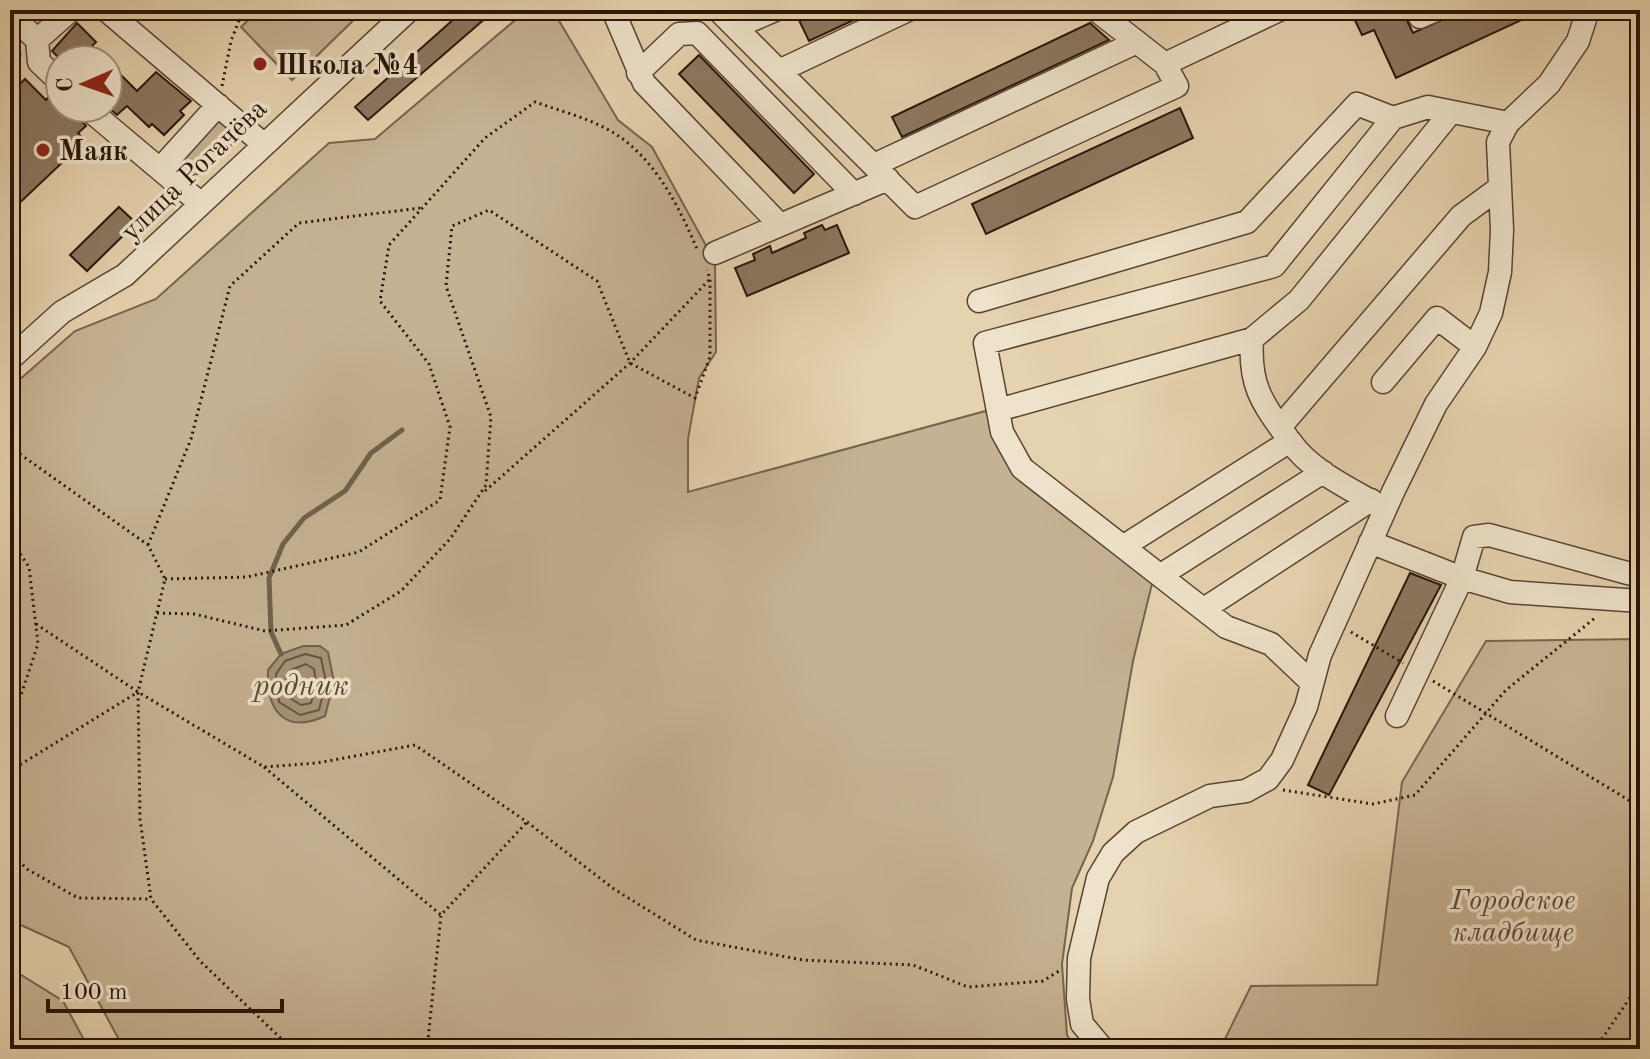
<svg xmlns="http://www.w3.org/2000/svg" width="1650" height="1059" viewBox="0 0 1650 1059" font-family="'Old Standard TT',serif">
  <style>
    .green { fill: #c5b292; stroke: #77644e; stroke-width: 2 }
    .water { fill: #a59277; stroke: #73604c; stroke-width: 2 }
    .lines { fill: none; stroke-linecap: round; stroke-linejoin: round }
    .shore { stroke: #675441; stroke-width: 2 }
    .stream { stroke: #73604c; stroke-width: 5 }
    .building { fill: #8b7760; stroke: #29150b; stroke-width: 2 }
    .minor-casing { stroke: #584434; stroke-width: 25 }
    .path { stroke: #29150b; stroke-width: 3; stroke-dasharray: 2 4; stroke-linecap: butt }
    .minor { stroke: #eee2ca; stroke-width: 22 }
    .poi-dot { fill: #8f2418; stroke: #eee2ca; stroke-width: 3 }
    .labels { text-anchor: middle; stroke-width: 7; stroke-linejoin: round; paint-order: stroke }
    .poi-label { font-size: 28px; font-weight: bold; fill: #29150b; stroke: #eee2ca; text-anchor: start }
    .street-label { font-size: 28px; fill: #29150b; stroke: #eee2ca }
    .park-label { font-size: 28px; font-style: italic; fill: #584434; stroke: #eee2ca }
    .water-label { font-size: 30px; font-style: italic; fill: #5b4736; stroke: #eee2ca }
  </style>
  <rect width="100%" height="100%" fill="#e5d2ae"/>
  <filter id="stains"><feTurbulence type="fractalNoise" baseFrequency=".0025" numOctaves="4"/><feColorMatrix values="0 0 0 0 .2 0 0 0 0 .09 0 0 0 0 .02 0 0 0 .5 -.17"/></filter>
  <radialGradient id="worn" r=".72"><stop offset=".6" stop-color="#630" stop-opacity="0"/><stop offset="1" stop-color="#630" stop-opacity=".3"/></radialGradient>
  <!-- green -->
  <path class="green" d="M258 10H364L292 80 241 27Z
    M527 10H559L555 14 618 120 652 147 715 262 716 352 699 378 688 439V492L993 409 1054 491 1155 572 1133 661 1113 777 1093 841 1072 888 1062 964 1067 1035 1075 1049H124L69 947 10 920V388L75 331 156 299 329 143 375 139Z
    M222 119 238 134V139L198 174 185 176 179 167 180 162 217 120Z
    M1640 639V1049H1220L1251 986 1377 985 1402 782 1486 641Z
    M10 968 63 1001 89 1049H10Z"/>
  <!-- water -->
  <path class="water" d="M303 646H320L328 652 334 682 325 716C284 735 266 710 268 670L281 654Z"/>
  <g class="lines">
    <!-- shore -->
    <path class="shore" d="M305 654 321 658 326 682 319 710 300 715 279 702 276 674 285 661Z
      M306 664 314 669 316 683 311 703 301 705 288 697 286 677 291 670Z"/>
    <!-- stream -->
    <path class="stream" d="M281 654 271 632 269 578 283 544 304 518 345 491 371 453 402 430"/>
  </g>
  <!-- building -->
  <path class="building" d="M464 10H495L368 120 355 107Z
    M810 10H875L809 41 797 16Z
    M1350 10H1402L1413 33 1463 10H1543L1396 78 1374 30 1362 35Z
    M77 23 96 42 92 46 106 60H61L52 51Z
    M1090 23 1109 40 902 137 892 117Z
    M699 55 814 174 794 193 679 74Z
    M108 62 137 91 156 72 191 101 180 111 184 115 164 135 152 124 149 127 127 106 117 115 108 107Z
    M25 79 46 100 52 93 60 96V108H71L86 126 78 133 85 141 10 212V94Z
    M1180 108 1193 138 986 234 972 204Z
    M119 207 136 223 87 271 70 255Z
    M822 225 825 230 837 225 849 253 747 296 735 268 755 260 753 254 770 246 772 253 806 238 804 233Z
    M1410 573 1441 585 1329 795 1308 785Z"/>
  <g class="lines">
    <defs>
      <path id="minor" d="M106 10 262 143
        M613 10 644 83 780 225
        M718 10 915 207 1177 86 1165 64 1279 10
        M1096 10 1165 64
        M10 14 37 40 39 62 60 82
        M1420 17 1436 10
        M736 27 775 10
        M37 40 71 10
        M779 71 908 10
        M638 73 679 34 697 33 854 194
        M87 108 200 203
        M874 165 1137 42
        M161 168 218 105
        M715 253 888 179
        M979 301 1247 222 1357 104 1393 118 1428 107 1508 123
        M1252 339C1249 385 1261 401 1287 437
        M10 359 62 312 125 275 409 10
        M1383 382 1437 318 1475 347
        M998 410 1252 339 1299 300 1451 112
        M1280 427 1461 216 1499 188
        M1370 542 1462 578 1510 592 1640 601
        M1124 546 1290 441C1311 472 1353 490 1385 509
        M1161 575 1323 472
        M1204 609 1371 500
        M1312 683 1271 644 1226 627 1022 468 1002 432 985 343 1274 266 1393 118
        M1397 716 1462 578 1474 537 1489 535 1631 574
        M1103 1049 1082 1024 1078 999 1079 958 1098 878 1113 853 1136 832 1210 796 1246 791 1268 779 1282 760 1306 707 1320 655 1393 492 1436 404 1475 347 1491 313 1500 272 1502 230 1498 142 1508 123 1549 84 1578 41 1588 10"/>
    </defs>
    <!-- minor casing -->
    <use href="#minor" class="minor-casing"/>
    <!-- path -->
    <path class="path" d="M10 58 22 55
      M222 86 231 41 243 10
      M10 447 148 545 165 579 138 692 140 819 151 899 200 961 292 1049
      M485 491 630 363 709 280
      M10 539 29 567 38 644 10 728
      M148 545 191 439 230 286 299 223 420 208
      M165 579 247 577 359 552 440 500 450 427 429 364 380 301 389 245 485 138 535 102C558 110 584 117 605 128 651 151 678 204 697 249
      M157 613 194 614 265 631 346 625 401 591 450 539 486 485 491 417 446 286 452 226 489 210 597 281 630 363 695 398 710 357V279L707 270
      M36 624 138 692 264 767 317 763 415 745 527 822 614 889 696 940 803 960 913 965 968 987 1043 981 1059 971
      M1351 632 1403 663
      M1433 681 1640 807
      M264 767 441 915
      M10 771 138 692
      M1283 790 1373 804 1415 795 1506 690 1595 618
      M10 852 27 869 78 898 151 899
      M427 1049 441 915 526 823
      M1595 1049 1640 983"/>
    <!-- minor -->
    <use href="#minor" class="minor"/>
  </g>
  <!-- markers -->
  <g class="poi-dot">
    <circle cx="260" cy="64" r="8"/>
    <circle cx="43" cy="150" r="8"/>
  </g>
  <g class="labels">
    <!-- poi labels -->
    <g class="poi-label">
      <text x="276" y="74">Школа №4</text>
      <text x="59" y="160">Маяк</text>
    </g>
    <!-- street labels -->
    <g class="street-label">
      <text transform="translate(193 169) rotate(-44)" y="10">улица Рогачёва</text>
    </g>
    <!-- park labels -->
    <g class="park-label">
      <text x="1513" y="909">Городское<tspan x="1513" dy="32">кладбище</tspan></text>
    </g>
    <!-- water labels -->
    <g class="water-label">
      <text x="301" y="695">родник</text>
    </g>
  </g>
  <!-- margin -->
  <rect width="1650" height="1059" fill="none" stroke="#e5d2ae" stroke-width="40"/>
  <rect x="12" y="12" width="1626" height="1035" fill="none" stroke="#29150b" stroke-width="4"/>
  <rect x="20" y="20" width="1610" height="1019" fill="none" stroke="#29150b" stroke-width="2"/>
  <!-- north arrow -->
  <g transform="translate(84 84) rotate(268)"><circle r="38" fill="#eee2ca" stroke="#9f907e" stroke-width="2"/>
  <path d="M0-6L14 30L0 20L-14 30Z" fill="#8f2418"/>
  <text y="-12" font-size="22" font-weight="bold" text-anchor="middle" fill="#29150b">С</text>
  </g>
  <!-- scale -->
  <path d="M48 999v12h234v-12" fill="none" stroke="#29150b" stroke-width="4"/>
  <text x="60" y="999" font-size="24" fill="#29150b" stroke="#eee2ca" stroke-width="6" paint-order="stroke">100 m</text>
  <rect width="100%" height="100%" filter="url(#stains)"/>
  <rect width="100%" height="100%" fill="url(#worn)"/>
</svg>
